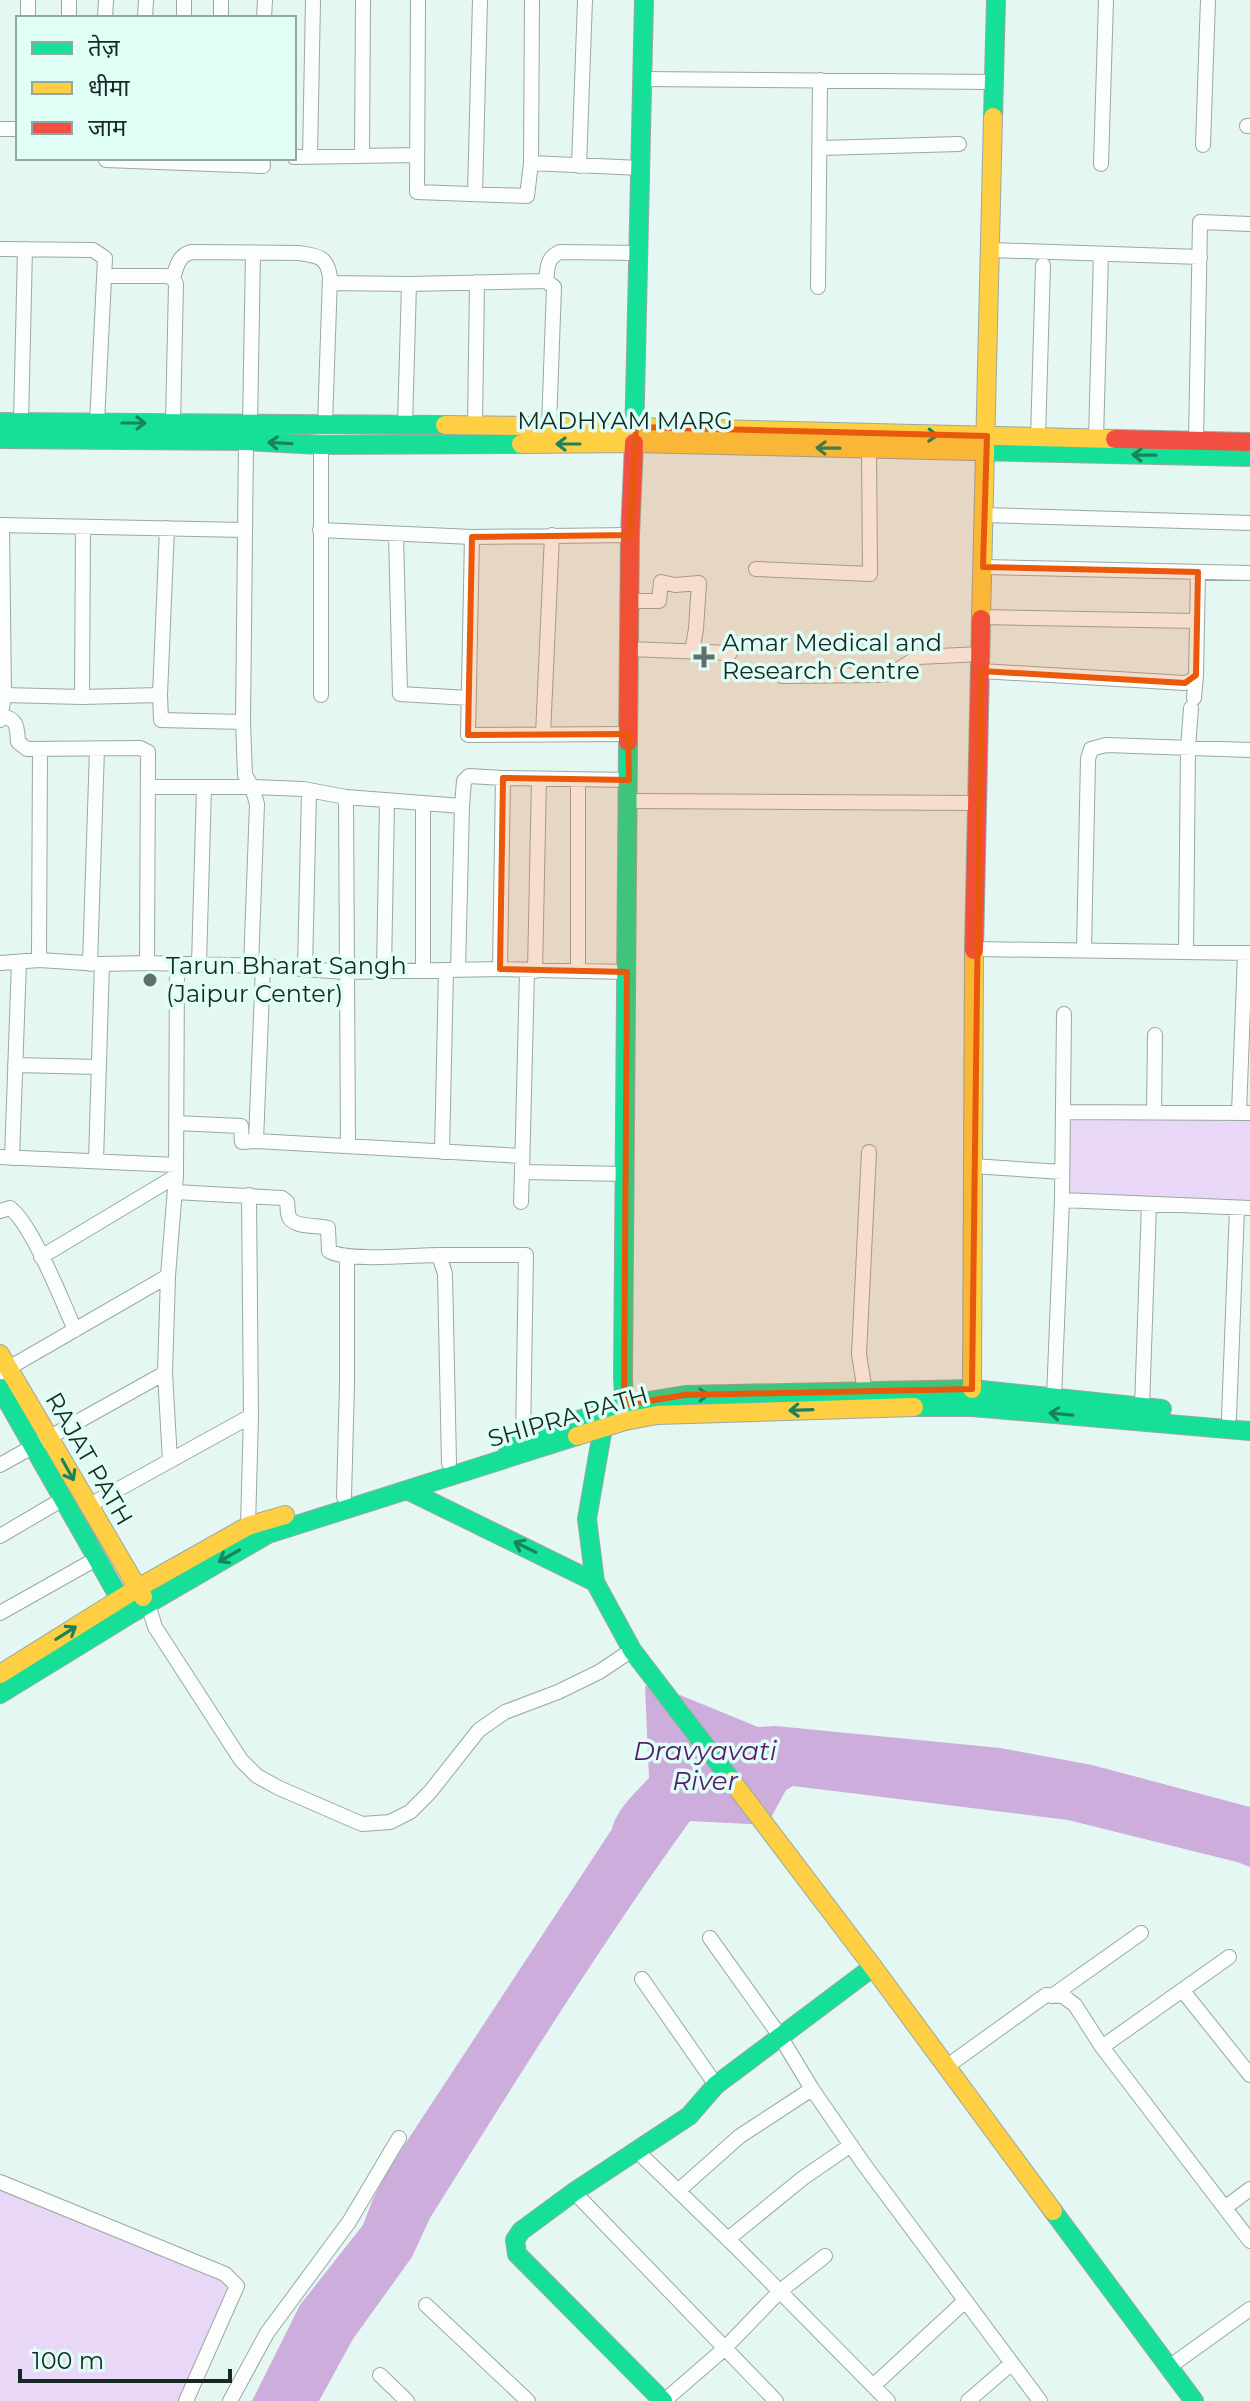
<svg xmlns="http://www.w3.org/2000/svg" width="1250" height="2401" viewBox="0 0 1250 2401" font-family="Montserrat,'Noto Sans Devanagari',sans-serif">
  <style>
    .green { fill: #e9d7f7 }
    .water { fill: #cdaddc }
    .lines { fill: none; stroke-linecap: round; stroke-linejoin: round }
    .street-casing { stroke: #9aa8a4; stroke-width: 16 }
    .fast-casing { stroke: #9aa8a4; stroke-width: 20 }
    .slow-casing { stroke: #9aa8a4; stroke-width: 20 }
    .jam-casing { stroke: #9aa8a4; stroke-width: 20 }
    .street { stroke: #fbfefd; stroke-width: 14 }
    .fast { stroke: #16e098; stroke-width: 18 }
    .slow { stroke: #ffcf43; stroke-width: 18 }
    .jam { stroke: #f24e42; stroke-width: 18 }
    .oneway { stroke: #18845e }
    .marked { fill: #e8590c; fill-opacity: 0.2; stroke: #e8590c; stroke-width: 6; stroke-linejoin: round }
    .poi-dot { fill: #60706d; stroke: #defef6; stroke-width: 3 }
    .labels { text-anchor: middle; stroke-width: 7; stroke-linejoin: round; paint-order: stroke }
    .street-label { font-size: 24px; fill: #192825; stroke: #defef6 }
    .poi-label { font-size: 24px; fill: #192825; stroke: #defef6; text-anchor: start }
    .water-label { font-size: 26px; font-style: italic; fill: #5b186c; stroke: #defef6 }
  </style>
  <rect width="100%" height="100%" fill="#e5f7f2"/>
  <!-- green -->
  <path class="green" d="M1064 1112 1250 1113V1208L1062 1200Z
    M0 2182 237 2286 186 2401H0Z"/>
  <!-- water -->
  <path class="water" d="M645 1686 680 1695 758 1727 776 1726 1000 1748 1092 1765 1250 1807V1867L1237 1862 1068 1820 793 1786 786 1790 767 1825 690 1821C597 1950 514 2084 430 2218L412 2257 353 2339 319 2401H252L300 2305 363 2225 373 2199 388 2170 612 1829C617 1809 635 1793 649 1778Z"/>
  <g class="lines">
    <defs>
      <path id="street" d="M69 0V18
        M418 0 417 192 527 196 531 163 532 0
        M28 18V0
        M105 18 106 0
        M145 18 146 0
        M184 18V0
        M221 18V0
        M264 18 265 0
        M641 79 993 82
        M1247 126H1250
        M0 129H18
        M1203 145 1208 0
        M821 148 959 144
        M362 156 363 0
        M294 157 417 155
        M310 157 313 0
        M106 158V160L263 166 262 158
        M531 163 641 168
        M1101 164 1106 0
        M579 166 585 0
        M475 194 480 0
        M0 249 93 250 105 258 97 423
        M991 250 1200 257
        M105 276H166L173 278 176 284 173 423
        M173 278C177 266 178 256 191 252L299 253C318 256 327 256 330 277L325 424
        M546 281C548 268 546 258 560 252L639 253
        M330 283 409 284 546 281 554 287 549 426
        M818 287 820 80
        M21 422 25 249
        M250 424 253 253
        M405 425 409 284
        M475 425 477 282
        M1038 438 1043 265
        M1096 439 1101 254
        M246 441 243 722 245 775 252 787 257 804 251 966
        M1196 441 1200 222 1250 224
        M321 445V695
        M985 515 1250 523
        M0 525 245 530
        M167 528 160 695 161 720 243 722
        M320 530 472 537 630 535
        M396 535 400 694 469 698
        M472 537 468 735 628 734
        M983 567 1250 573
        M756 569 870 574 869 449
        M630 601H659L661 582 675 585 699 583 696 629 692 652
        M982 617 1197 621
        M629 649 730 653
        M981 671 1185 683 1193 680 1196 675 1198 572
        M782 676 883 675 893 673 918 657 981 654
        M4 695 82 697 160 695
        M82 697 83 528
        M1194 698 1196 675
        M2 716C18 719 17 728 18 742L27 749 140 748 148 752 147 963
        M0 720 4 695 2 525
        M543 735 552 535
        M503 778 629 780
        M578 780V971
        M149 787H252L303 789 346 797 423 803V969
        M346 797 348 1146
        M630 801 977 803
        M423 803 462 806
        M974 949 1250 953
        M1084 950 1088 759 1091 749 1106 745 1250 750
        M1186 952 1188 748 1191 708
        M39 960 40 750
        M0 963 39 960 102 964 147 963 263 966 345 972 500 969 627 972
        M90 964 97 749
        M199 964 204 787
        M263 966 256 1141 522 1156
        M305 969 309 791
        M384 970 387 801
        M458 970 462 806 464 781 469 776 503 778 500 969
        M527 971 522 1172 626 1174
        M535 971 539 779
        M15 1065 99 1067
        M1064 1112 1250 1113
        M1154 1112 1155 1035
        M1239 1113 1245 953
        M176 1123 241 1126 242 1142 256 1141
        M442 1152 446 970
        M0 1157 176 1165
        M12 1158 19 962
        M96 1161 102 964
        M973 1166 1062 1172
        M175 1192 282 1198 287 1202C288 1207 287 1212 289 1217 294 1228 319 1225 328 1228L329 1251C348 1262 414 1255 439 1255L445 1274 449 1463
        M1062 1200 1250 1208
        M521 1202 522 1172
        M0 1211 10 1208C32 1224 63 1303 75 1330
        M439 1255H526L523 1438
        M41 1257 176 1176
        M0 1373 168 1276
        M865 1392 859 1354 869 1152
        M1054 1398 1062 1200 1064 1014
        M1142 1407 1149 1204
        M1229 1417 1237 1208
        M170 1461 165 1373 168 1276 176 1176 177 964
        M0 1465 165 1373
        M344 1497 347 1384V1256
        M88 1506 251 1416
        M248 1526 251 1416 249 1195
        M0 1536 63 1499
        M148 1604 155 1627 241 1760 257 1776 279 1788 362 1824 390 1822 410 1812 430 1792 479 1730 505 1712 558 1692 599 1672 632 1650
        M0 1613 96 1559
        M710 1938 780 2036 812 2089 863 2163 1040 2401
        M642 1979 716 2085
        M1183 1991 1250 2075
        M1052 1996 1141 1933
        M1102 2047 1229 1957
        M946 2067 1046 1995 1063 1996 1075 2005 1102 2047 1250 2241
        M637 2151 737 2248 888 2401
        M0 2182 225 2274 237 2286 186 2401
        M678 2191 740 2136 812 2089
        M574 2192 776 2401
        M1226 2207 1250 2189
        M728 2239 803 2178 851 2145
        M426 2305 528 2401
        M1169 2367 1250 2309
        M380 2375 407 2401
        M873 2386 965 2301
        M230 2401 267 2333 349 2222 399 2138
        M664 2401 724 2349 780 2291 825 2256
        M968 2401 1012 2363"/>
      <path id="fast" d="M993 117 996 0
        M0 422 445 425
        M0 439 246 441 321 445 521 444
        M634 443 644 0
        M973 451 1250 457
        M0 1388 120 1599 127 1607
        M914 1407H972L1250 1431
        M625 1421 623 1377 628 742
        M603 1427 587 1519 595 1582 632 1650 732 1781
        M506 1444 624 1405 685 1395 972 1389 1162 1409
        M407 1490 595 1582
        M0 1694 132 1613 268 1534 577 1436
        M1053 2211 1194 2401
        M663 2401 517 2254 515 2240 521 2231 574 2192 689 2116 716 2085 873 1967"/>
      <path id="slow" d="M445 425 636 427 1115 439
        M521 444 635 443 973 451
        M981 619 993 117
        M0 1354 143 1597
        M972 1389 974 950
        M577 1436 625 1421 657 1415 914 1407
        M0 1674 136 1589 248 1526 285 1515
        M732 1781 873 1967 1053 2211"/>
      <path id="jam" d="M1115 439 1250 442
        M628 742 630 535 634 443
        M974 950 981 619"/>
    </defs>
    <!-- street casing -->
    <use href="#street" class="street-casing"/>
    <!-- fast casing -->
    <use href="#fast" class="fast-casing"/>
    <!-- slow casing -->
    <use href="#slow" class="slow-casing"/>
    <!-- jam casing -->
    <use href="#jam" class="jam-casing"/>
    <!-- street -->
    <use href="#street" class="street"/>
    <!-- fast -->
    <use href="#fast" class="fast"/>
    <!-- slow -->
    <use href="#slow" class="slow"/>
    <!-- jam -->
    <use href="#jam" class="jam"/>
  </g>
  <!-- one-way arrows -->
  <defs><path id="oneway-shaft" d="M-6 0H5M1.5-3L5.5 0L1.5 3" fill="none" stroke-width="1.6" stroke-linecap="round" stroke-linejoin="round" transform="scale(2)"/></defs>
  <g class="oneway">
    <use href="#oneway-shaft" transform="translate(134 423)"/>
    <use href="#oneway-shaft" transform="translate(926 435) rotate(2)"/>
    <use href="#oneway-shaft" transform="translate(280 443) rotate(-177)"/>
    <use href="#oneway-shaft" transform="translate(568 444) rotate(180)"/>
    <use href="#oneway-shaft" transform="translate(828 448) rotate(-179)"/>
    <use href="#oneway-shaft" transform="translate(1144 455) rotate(-179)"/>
    <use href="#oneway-shaft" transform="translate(697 1395) rotate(-1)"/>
    <use href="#oneway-shaft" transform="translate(801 1410) rotate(178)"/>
    <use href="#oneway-shaft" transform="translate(1061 1414) rotate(-175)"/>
    <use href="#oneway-shaft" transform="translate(68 1470) rotate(61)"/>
    <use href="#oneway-shaft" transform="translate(525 1547) rotate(-154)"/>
    <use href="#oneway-shaft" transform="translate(229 1556) rotate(150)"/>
    <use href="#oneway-shaft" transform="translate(66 1633) rotate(-32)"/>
  </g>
  <!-- marked area -->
  <path class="marked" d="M636 427 987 436 983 567 1198 572 1196 675 1185 683 981 671 972 1389 685 1395 624 1405 627 972 500 969 503 778 629 780 628 734 468 735 472 537 630 535Z"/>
  <!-- markers -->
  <g class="poi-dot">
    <path d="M700 645h8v8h8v8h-8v8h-8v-8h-8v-8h8z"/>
    <circle cx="150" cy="980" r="8"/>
  </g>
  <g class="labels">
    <!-- street labels -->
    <g class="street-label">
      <text x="625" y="429">MADHYAM MARG</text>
      <text transform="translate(568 1417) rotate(-16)" y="8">SHIPRA PATH</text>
      <text transform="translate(89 1459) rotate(60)" y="8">RAJAT PATH</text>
    </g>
    <!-- poi labels -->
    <g class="poi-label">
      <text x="722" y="651">Amar Medical and<tspan x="722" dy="28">Research Centre</tspan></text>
      <text x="166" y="974">Tarun Bharat Sangh<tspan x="166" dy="28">(Jaipur Center)</tspan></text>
    </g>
    <!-- water labels -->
    <g class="water-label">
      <text x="705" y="1760">Dravyavati<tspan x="705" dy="30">River</tspan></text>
    </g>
  </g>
  <!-- legend -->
  <rect x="16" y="16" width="280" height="144" fill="#defef6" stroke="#8fa8a2" stroke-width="2"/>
  <rect x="32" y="42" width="40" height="12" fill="#16e098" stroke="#8fa8a2" stroke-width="2"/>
  <text x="88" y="56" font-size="24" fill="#192825">तेज़</text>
  <rect x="32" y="82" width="40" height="12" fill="#ffcf43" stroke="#8fa8a2" stroke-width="2"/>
  <text x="88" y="96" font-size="24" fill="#192825">धीमा</text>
  <rect x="32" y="122" width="40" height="12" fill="#f24e42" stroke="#8fa8a2" stroke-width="2"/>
  <text x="88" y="136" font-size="24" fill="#192825">जाम</text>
  <!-- scale -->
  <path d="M20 2369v12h210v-12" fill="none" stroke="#192825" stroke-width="4"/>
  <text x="32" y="2369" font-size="24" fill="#192825" stroke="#defef6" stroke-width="6" paint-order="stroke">100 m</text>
</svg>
